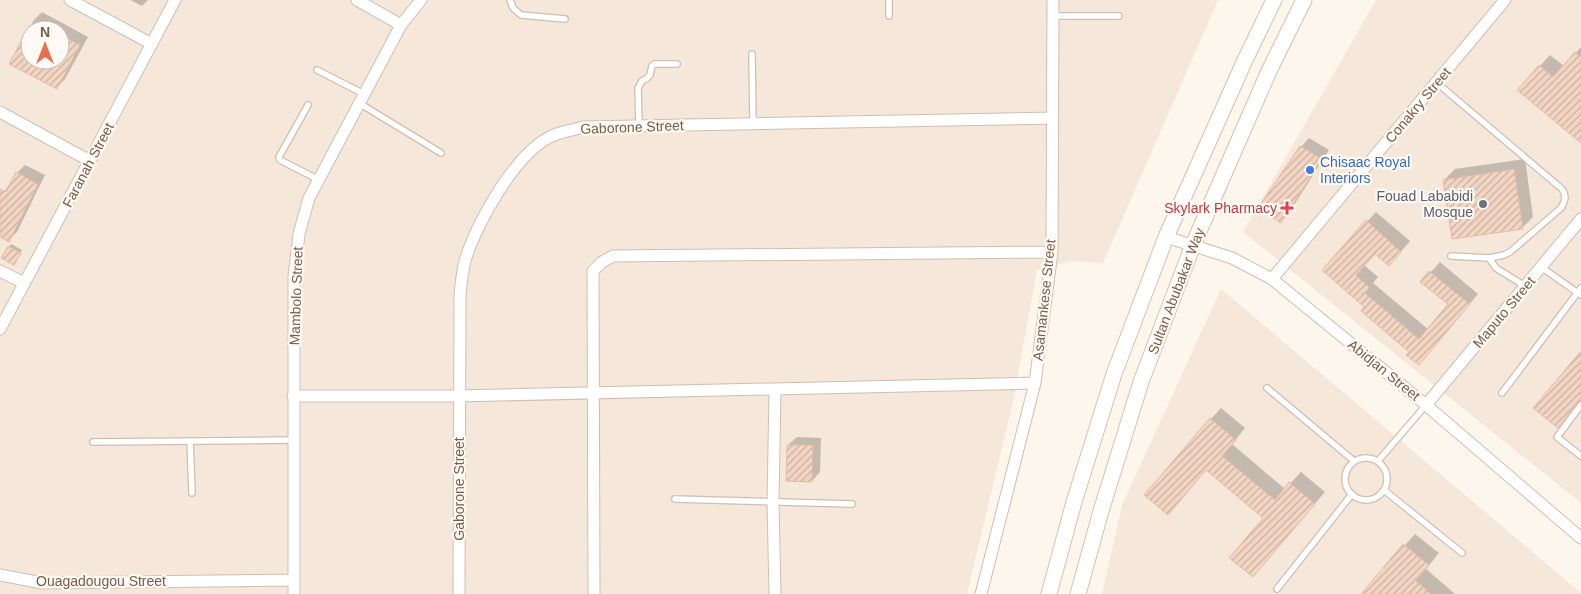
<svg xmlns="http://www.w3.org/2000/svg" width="1581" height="594" viewBox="0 0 1581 594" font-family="Helvetica,sans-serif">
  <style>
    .residential { fill: #f5e8da; fill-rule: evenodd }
    .shadow { fill: #0003; fill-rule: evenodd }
    .building { fill: url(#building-hatch); stroke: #e6bba3 }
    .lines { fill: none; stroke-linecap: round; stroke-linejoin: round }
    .lane-casing { stroke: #d1beb0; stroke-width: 8 }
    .street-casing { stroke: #d1beb0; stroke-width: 13 }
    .secondary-casing { stroke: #d6c0b0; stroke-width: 17 }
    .lane { stroke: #fff; stroke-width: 5.5 }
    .street { stroke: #fff; stroke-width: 11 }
    .secondary { stroke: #fff; stroke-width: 15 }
    .shop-dot { fill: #3f7fe0; stroke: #fffaf3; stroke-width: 2 }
    .worship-dot { fill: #6b7280; stroke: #fffaf3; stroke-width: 2 }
    .health-dot { fill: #e0444e; stroke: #fffaf3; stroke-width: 2 }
    .labels { text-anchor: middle; stroke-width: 4.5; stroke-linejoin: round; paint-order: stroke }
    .street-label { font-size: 14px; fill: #7a5c4d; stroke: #fffaf3 }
    .shop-label { font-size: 14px; fill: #366cbe; stroke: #fffaf3; text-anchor: start }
    .worship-label { font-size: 14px; fill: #5b616d; stroke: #fffaf3; text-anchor: end }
    .health-label { font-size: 14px; fill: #be3a42; stroke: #fffaf3; text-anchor: end }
  </style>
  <defs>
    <pattern id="building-hatch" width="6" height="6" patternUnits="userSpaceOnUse" patternTransform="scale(1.25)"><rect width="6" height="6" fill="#f3d5c3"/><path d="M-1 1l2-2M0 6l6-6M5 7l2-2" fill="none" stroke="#cab0a1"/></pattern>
  </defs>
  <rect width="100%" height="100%" fill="#fdf6ec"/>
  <!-- residential -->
  <path class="residential" d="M0 0H1218L1103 263 1071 261 1037 270 1012 406 967 594H0ZM30 30H60V60H30Z
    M1376 0H1581V503L1243 232Z
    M1221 289 1581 593V594H1102L1122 505Z"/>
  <!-- shadow -->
  <path class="shadow" d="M130 0H148L142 6Z
    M42 12 88 37 65 79 57 87 11 63 34 20ZM30 30H60V60H30Z
    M1581 47V140L1540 66 1550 55 1564 66Z
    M1309 138 1329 150 1289 213 1281 221 1260 208 1301 147Z
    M1525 159 1533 217 1522 228 1444 180 1455 169Z
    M25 165 45 175 17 232 8 240 0 236V198L17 173Z
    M1376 212 1410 241 1398 255 1375 253 1364 265 1378 277 1373 283 1429 330 1449 304 1422 282 1440 262 1478 294 1419 363 1410 352 1366 307 1323 270Z
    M11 244 22 250 16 261 9 247Z
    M1581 353V399L1558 426Z
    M1221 408 1245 428 1232 444 1285 489 1301 472 1325 492 1253 576 1265 518 1207 469 1168 513 1211 419Z
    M797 437 821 438 820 472 812 481 788 445Z
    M1415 534 1439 553 1426 569 1455 594H1362Z"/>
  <!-- building -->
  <path class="building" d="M30 25V60H60V34L80 45 57 89 9 64Z
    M1575 52 1581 57V143L1517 90 1539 65 1553 77Z
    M1300 146 1322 159 1281 223 1258 208Z
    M1514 169 1523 229 1452 239 1443 180Z
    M16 172 38 184 9 242 0 237V189L6 192Z
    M1366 220 1401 252 1389 266 1375 254 1356 275 1370 288 1365 293 1419 339 1448 304 1420 282 1429 271 1470 304 1419 365 1406 355 1409 352 1361 311 1364 307 1322 270Z
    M8 246 21 253 14 265 1 258Z
    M1581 351V400L1577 402 1558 428 1533 408Z
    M1210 418 1236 440 1222 456 1275 500 1289 482 1315 504 1253 577 1229 558 1263 518 1206 470 1168 515 1144 495Z
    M787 445H813L812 482 786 481Z
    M1403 544 1429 565 1416 581 1431 594H1361Z"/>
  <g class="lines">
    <defs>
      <path id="lane" d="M510 0 513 8 521 15 565 19
        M889 0V16
        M1052 16H1119
        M752 54 753 124
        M317 70 364 94
        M1437 83 1562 189C1567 196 1565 201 1561 208L1510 252 1504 255 1489 258 1451 256
        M359 103 441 153
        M308 105 279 157 280 160 319 180
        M639 126 638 88 642 81 646 79 650 75 652 66 654 64H677
        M1489 258 1496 268 1525 286
        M1541 267 1581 295
        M1267 388 1354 461
        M1502 393 1581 288
        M1581 405 1557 437 1581 456
        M190 441 192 493
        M93 442 294 440
        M1345 479a21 21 0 1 1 42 0a21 21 0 1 1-42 0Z
        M1378 461 1426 405
        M1384 490 1462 553
        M675 499 852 504
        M1277 589 1352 494"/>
      <path id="street" d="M70 0 152 44
        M357 0 401 25
        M0 112 90 161
        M1166 237 1232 258 1272 279 1426 405 1581 538
        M0 271 24 283
        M1272 279 1505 0
        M0 329 175 0
        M293 396H458L1035 383
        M1426 405 1581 219
        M0 575 42 583 294 580
        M294 594V277L299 234 309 198 401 25 421 0
        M459 594 460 295C461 284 462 272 465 261 476 223 517 150 554 135 563 131 574 130 583 127L1052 118
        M594 594 593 271 602 262 613 256 1052 252
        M775 594 773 503 775 389
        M981 594 1035 383 1052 252 1053 0"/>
      <path id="secondary" d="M1049 594 1074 502 1114 374 1166 237 1245 60 1274 0
        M1078 594 1101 511 1141 382 1193 245 1269 71 1304 0"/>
    </defs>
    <!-- lane casing -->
    <use href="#lane" class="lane-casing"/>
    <!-- street casing -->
    <use href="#street" class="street-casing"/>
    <!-- secondary casing -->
    <use href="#secondary" class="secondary-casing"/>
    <!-- lane -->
    <use href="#lane" class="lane"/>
    <!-- street -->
    <use href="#street" class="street"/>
    <!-- secondary -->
    <use href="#secondary" class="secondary"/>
  </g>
  <!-- markers -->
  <circle class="shop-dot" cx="1310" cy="170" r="5"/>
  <circle class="worship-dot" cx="1483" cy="204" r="5"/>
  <path class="health-dot" d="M1284.5 200.5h5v5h5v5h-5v5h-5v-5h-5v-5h5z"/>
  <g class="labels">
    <!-- street labels -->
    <g class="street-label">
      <text transform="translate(1418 105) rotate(-50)" y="5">Conakry Street</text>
      <text transform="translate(632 127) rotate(-2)" y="5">Gaborone Street</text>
      <text transform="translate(88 165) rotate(-62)" y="5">Faranah Street</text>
      <text transform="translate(1176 291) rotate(-69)" y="5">Sultan Abubakar Way</text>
      <text transform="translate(296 296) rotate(-88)" y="5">Mambolo Street</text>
      <text transform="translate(1044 300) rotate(-84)" y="5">Asamankese Street</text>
      <text transform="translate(1504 312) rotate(-50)" y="5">Maputo Street</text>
      <text transform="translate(1384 370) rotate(39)" y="5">Abidjan Street</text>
      <text transform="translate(459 489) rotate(-90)" y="5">Gaborone Street</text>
      <text x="101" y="586">Ouagadougou Street</text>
    </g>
    <!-- shop labels -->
    <g class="shop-label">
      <text x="1320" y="167">Chisaac Royal<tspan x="1320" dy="16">Interiors</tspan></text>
    </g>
    <!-- worship labels -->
    <g class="worship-label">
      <text x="1473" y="201">Fouad Lababidi<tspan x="1473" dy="16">Mosque</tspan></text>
    </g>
    <!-- health labels -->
    <g class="health-label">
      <text x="1277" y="213">Skylark Pharmacy</text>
    </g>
  </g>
  <!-- north arrow -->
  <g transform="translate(45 45)"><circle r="24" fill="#fffaf3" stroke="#cabbb1"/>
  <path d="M0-4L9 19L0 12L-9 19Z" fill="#e76f51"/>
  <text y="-8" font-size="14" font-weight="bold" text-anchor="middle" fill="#7a5c4d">N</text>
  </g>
</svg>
